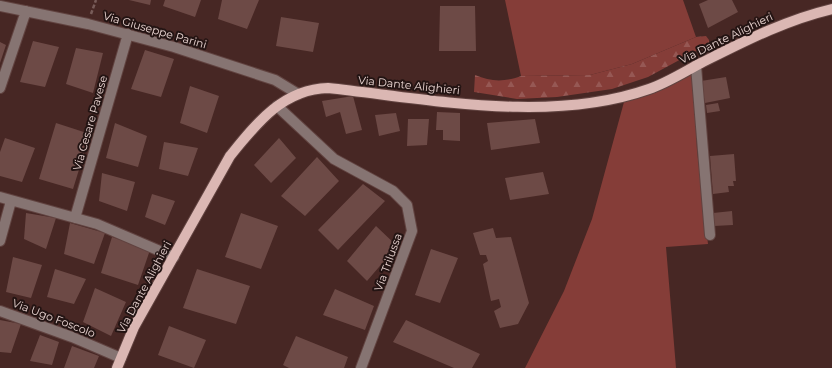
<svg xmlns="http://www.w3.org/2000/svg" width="832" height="368" viewBox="0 0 832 368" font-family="Montserrat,sans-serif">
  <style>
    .grass { fill: #853d38 }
    .forest { fill: url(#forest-firs) }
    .building { fill: #6d4a46 }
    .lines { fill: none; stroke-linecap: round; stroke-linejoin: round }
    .minor-casing { stroke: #614340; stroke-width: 12 }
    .major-casing { stroke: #614340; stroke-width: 12 }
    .path { stroke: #785c59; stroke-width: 2.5; stroke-dasharray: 4 2; stroke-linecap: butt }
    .minor { stroke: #867472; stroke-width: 10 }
    .major { stroke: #dbb7b3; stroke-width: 10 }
    .labels { text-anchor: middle; stroke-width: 4; stroke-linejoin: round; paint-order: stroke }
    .street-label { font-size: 11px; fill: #ebd6d3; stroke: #231413 }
  </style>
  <defs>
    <pattern id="forest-firs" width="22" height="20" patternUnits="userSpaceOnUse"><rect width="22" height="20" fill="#853d38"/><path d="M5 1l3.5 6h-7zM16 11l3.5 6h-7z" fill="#965854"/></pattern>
  </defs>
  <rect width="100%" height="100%" fill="#472724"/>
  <!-- grass -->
  <path class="grass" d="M505 0H683L696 37 632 64 590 75 521 76Z
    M693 72 697 150 708 244 666 247 676 368H525L564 291 592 219 624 102 664 88Z"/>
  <!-- forest -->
  <path class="forest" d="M706 36 709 40V44L648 77 612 89 557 97 517 99 474 92 475 75C491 82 505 82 521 76L590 75 632 64 696 37Z"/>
  <!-- building -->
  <path class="building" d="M129 0H151L150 5Z
    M165 0H201L195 17 163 6Z
    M222 0H259L247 29 218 19Z
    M708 0H732L738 12 708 28 699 4Z
    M440 6H475L476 51H439Z
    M281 17 319 23 313 52 276 46Z
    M33 41 59 47 45 87 20 82Z
    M0 42 6 45 0 63Z
    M76 48 103 53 93 93 66 84Z
    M145 50 174 59 161 97 131 89Z
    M726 77 730 98 705 103 701 81Z
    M190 86 219 96 207 133 180 123Z
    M353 96 362 130 346 134 340 112 326 117 322 101Z
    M718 103 720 111 707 113 706 105Z
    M437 112 460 113V141L443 140V130H436Z
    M396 113 400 131 379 136 375 115Z
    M408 119H429L427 145 407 146Z
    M535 119 540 143 491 150 487 123Z
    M56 123 90 134 73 189 39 179Z
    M115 123 147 136 138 167 106 158Z
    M5 138 35 148 22 182 0 176V152Z
    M279 138 296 158 271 183 254 165Z
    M164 142 198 148 188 176 159 169Z
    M734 154 736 181H733L734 186H728L729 192 713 194 710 156Z
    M317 157 339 181 305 216 281 196Z
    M543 172 549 194 510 200 505 178Z
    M102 173 135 182 127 211 99 201Z
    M363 184 385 201 338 250 318 230Z
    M152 194 175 201 165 225 145 217Z
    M732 211 733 225 714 226 713 213Z
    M26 213 56 218 46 249 24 239Z
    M241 213 278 226 261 269 225 257Z
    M70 223 105 233 94 264 64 254Z
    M376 226 397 246 367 281 347 261Z
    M493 228 496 238 511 237 529 303 518 324 500 328 494 311 501 307 499 299 491 301 483 264 488 261 486 255H480L473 233Z
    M112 237 150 250 138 285 101 273Z
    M431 249 458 258 440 303 415 295Z
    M13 257 42 265 31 298 6 292Z
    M55 269 86 279 74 304 47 297Z
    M197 269 250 286 236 324 183 308Z
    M95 288 126 302 111 336 83 322Z
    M335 289 374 306 365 330 323 315Z
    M0 320 21 324 11 353 0 352Z
    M406 320 480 354 472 368H454L393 342Z
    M169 326 206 340 194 368 158 355Z
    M40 335 59 342 52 365 30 361Z
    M296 336 348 357 344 368H289L283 365Z
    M72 346 99 356 94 368H64Z"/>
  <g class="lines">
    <defs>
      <path id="minor" d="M0 6 88 24 174 47 275 80 298 94
        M696 66 710 235
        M0 88 26 11
        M277 106 334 159 393 191 407 205 412 231 361 368
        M0 197 97 224 174 257
        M75 218 128 34
        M0 241 11 201
        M0 311 72 337 121 358"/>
      <path id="major" d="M117 368 134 327 230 156C256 124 283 89 328 88 430 99 550 124 649 89 667 83 684 72 701 63 743 42 785 20 832 9"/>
    </defs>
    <!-- minor casing -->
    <use href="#minor" class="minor-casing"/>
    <!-- major casing -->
    <use href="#major" class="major-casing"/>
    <!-- path -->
    <path class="path" d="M91 14 96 0"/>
    <!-- minor -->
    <use href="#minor" class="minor"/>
    <!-- major -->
    <use href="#major" class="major"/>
  </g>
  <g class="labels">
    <!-- street labels -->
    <g class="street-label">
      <text transform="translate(155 30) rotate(16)" y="4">Via Giuseppe Parini</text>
      <text transform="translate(726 38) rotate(-26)" y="4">Via Dante Alighieri</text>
      <text transform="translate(409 85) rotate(6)" y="4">Via Dante Alighieri</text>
      <text transform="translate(90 123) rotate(-74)" y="4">Via Cesare Pavese</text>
      <text transform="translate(388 262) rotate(-70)" y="4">Via Trilussa</text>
      <text transform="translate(144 287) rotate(-62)" y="4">Via Dante Alighieri</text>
      <text transform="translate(54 318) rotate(21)" y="4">Via Ugo Foscolo</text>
    </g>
  </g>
</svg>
